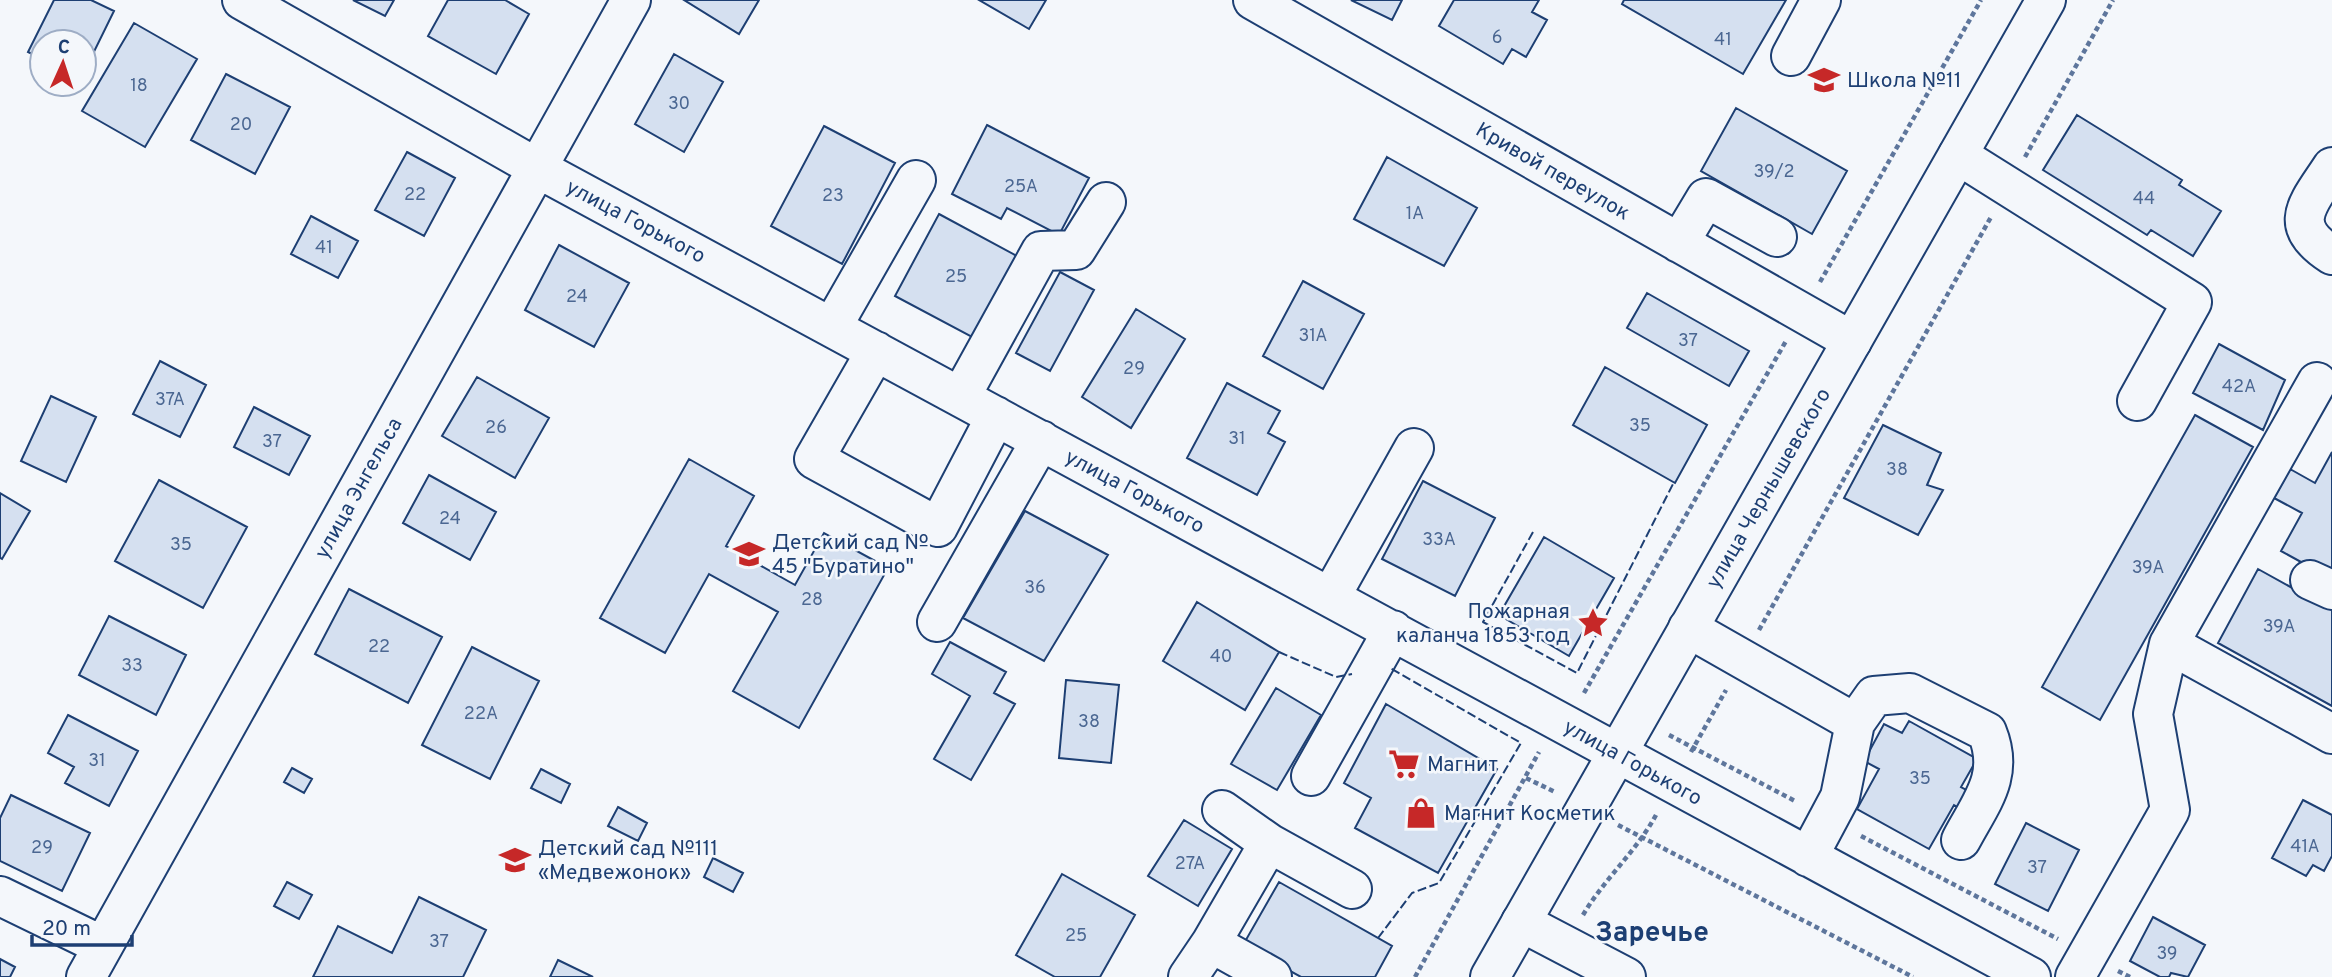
<svg xmlns="http://www.w3.org/2000/svg" width="2332" height="977" viewBox="0 0 2332 977" font-family="Overpass,sans-serif">
  <style>
    .building { fill: #d5e0f0; stroke: #1d3f73; stroke-width: 2 }
    .lines { fill: none; stroke-linecap: round; stroke-linejoin: round }
    .minor-casing { stroke: #1d3f73; stroke-width: 42 }
    .major-casing { stroke: #1d3f73; stroke-width: 42 }
    .path { stroke: #5e769c; stroke-width: 4.5; stroke-dasharray: 5 3.5; stroke-linecap: butt }
    .minor { stroke: #f4f7fb; stroke-width: 38 }
    .major { stroke: #f4f7fb; stroke-width: 38 }
    .fence { stroke: #1d3f73; stroke-width: 2; stroke-dasharray: 9 3.5; stroke-linecap: butt }
    .labels { text-anchor: middle; stroke-width: 5; stroke-linejoin: round; paint-order: stroke }
    .number-label { font-size: 18px; fill: #4b6792 }
    .poi-label { font-size: 21px; fill: #1d3f73; stroke: #f4f7fb; text-anchor: start }
    .street-label { font-size: 21px; fill: #1d3f73; stroke: #f4f7fb }
    .district-label { font-size: 28px; font-weight: bold; fill: #1d3f73; stroke: #f4f7fb }
  </style>
  <rect width="100%" height="100%" fill="#f4f7fb"/>
  <!-- building -->
  <path class="building" d="M54 0H91L114 11 84 72V42H42V59L28 52Z
    M353 0H394L385 16Z
    M448 0H505L529 14 496 74 428 36Z
    M684 0H759L739 34Z
    M979 0H1046L1029 29Z
    M1351 0H1402L1392 20Z
    M1454 0H1539L1532 12 1547 20 1526 57 1512 49 1503 64 1439 26Z
    M1624 0H1786L1743 74 1622 4Z
    M134 23 197 59 145 147 82 111Z
    M674 54 723 82 684 152 635 124Z
    M226 74 290 107 255 174 191 140Z
    M1736 108 1847 171 1812 234 1701 171Z
    M2077 115 2182 180 2179 185 2221 211 2193 256 2151 230 2147 235 2043 170Z
    M987 125 1089 178 1059 235 1007 208 1001 219 952 194Z
    M824 126 895 163 842 264 771 226Z
    M407 152 455 178 424 236 375 210Z
    M1387 157 1477 208 1444 266 1354 219Z
    M939 214 1017 256 972 337 895 296Z
    M311 216 358 241 338 278 291 254Z
    M559 245 629 283 594 347 525 310Z
    M1060 272 1094 290 1050 371 1016 353Z
    M1303 281 1364 314 1323 389 1263 356Z
    M1647 293 1749 351 1729 386 1627 328Z
    M1136 309 1185 339 1131 428 1082 397Z
    M2219 344 2285 380 2263 430 2193 393Z
    M160 361 206 385 180 437 133 414Z
    M1605 367 1707 425 1675 483 1573 425Z
    M477 377 549 418 515 478 442 436Z
    M1227 383 1280 411 1268 433 1285 442 1257 495 1187 458Z
    M51 396 96 417 66 482 21 461Z
    M254 407 310 436 289 475 234 447Z
    M2195 415 2253 447 2100 720 2042 687Z
    M1883 425 1941 453 1927 485 1943 490 1918 535 1844 498Z
    M2332 452V579L2281 551 2302 513 2274 498 2290 469 2315 483Z
    M689 459 754 496 726 546 795 585 824 533 888 568 799 728 733 691 778 612 709 574 665 653 600 618Z
    M429 475 496 512 470 560 403 523Z
    M159 480 247 527 203 608 115 561Z
    M1423 481 1495 518 1455 596 1382 559Z
    M0 493 30 511 2 559 0 558Z
    M1025 511 1108 555 1044 661 963 618Z
    M1544 537 1614 578 1569 656 1499 615Z
    M2258 569 2332 610V706L2218 643Z
    M349 589 442 637 408 703 315 654Z
    M1197 602 1279 652 1245 710 1163 661Z
    M109 616 186 655 156 715 79 675Z
    M950 642 1006 672 994 693 1015 704 971 780 934 759 970 696 932 674Z
    M472 647 539 681 490 779 422 745Z
    M1066 680 1119 685 1111 763 1059 758Z
    M1276 688 1321 715 1277 790 1231 764Z
    M1386 704 1497 769 1438 873 1355 828 1371 798 1344 783Z
    M68 715 138 751 109 806 65 783 74 767 48 753Z
    M1909 721 1977 759 1961 787 1970 792 1961 809 1954 805 1929 849 1857 809 1879 769 1864 761 1884 724 1902 733Z
    M292 768 312 779 304 793 284 782Z
    M541 769 570 784 561 803 531 788Z
    M11 795 90 833 62 891 0 861V818Z
    M2303 800 2332 815V856L2324 871 2313 865 2306 876 2272 858Z
    M618 807 647 823 638 841 608 826Z
    M1184 820 1232 849 1198 906 1148 876Z
    M2026 823 2079 850 2048 911 1995 884Z
    M713 858 743 873 733 892 704 877Z
    M1062 874 1135 915 1100 977H1055L1016 955Z
    M287 882 312 895 299 919 274 906Z
    M1279 882 1392 946 1375 977H1301L1243 945Z
    M419 897 486 930 463 977H313L338 926 392 953Z
    M2153 917 2205 945 2188 977 2171 973 2169 977H2160L2130 961Z
    M0 959 15 967 10 977H0Z
    M558 960 593 977H550Z"/>
  <g class="lines">
    <defs>
      <path id="minor" d="M242 0 537 168 2031 977
        M1253 0 1852 341
        M1791 56 1821 0
        M1958 155 2192 302 2137 401
        M2332 167C2308 204 2285 225 2332 255
        M1679 243 1706 198 1777 237
        M832 327 916 180
        M876 351 814 459 938 527 996 416
        M961 396 1041 251 1076 250 1106 202
        M2310 580 2332 590
        M1331 596 1414 448
        M937 622 1041 440
        M1688 628 1855 723 1874 696 1910 693 1987 732C2005 776 1981 802 1961 840
        M2169 644 2332 734
        M1311 776 1393 630
        M1222 810 1269 843
        M1808 857 1840 797 1855 723
        M0 896 103 946
        M1521 922 1626 977
        M86 977 631 0
        M1188 977 1211 943
        M1272 977 1211 943 1269 843 1352 889
        M2075 977 2170 810 2153 714 2169 644 2317 382"/>
      <path id="major" d="M1490 977 2046 0"/>
    </defs>
    <!-- minor casing -->
    <use href="#minor" class="minor-casing"/>
    <!-- major casing -->
    <use href="#major" class="major-casing"/>
    <!-- path -->
    <path class="path" d="M2025 157 2113 0
      M1820 282 1981 0
      M1759 630 1991 217
      M1584 693 1786 341
      M1669 735 1797 802
      M1691 752 1726 690
      M1526 778 1555 792
      M1618 825 1913 977
      M1861 836 2058 939
      M1583 915C1604 879 1636 852 1656 815
      M2118 971 2130 977
      M1415 977 1539 752"/>
    <!-- minor -->
    <use href="#minor" class="minor"/>
    <!-- major -->
    <use href="#major" class="major"/>
    <!-- fence -->
    <path class="fence" d="M1533 532 1483 622 1577 673 1674 482
      M1279 652 1336 677 1352 674
      M1378 938 1412 893 1439 883 1521 743 1390 668"/>
  </g>
  <!-- icons -->
  <defs>
    <symbol id="school-bare" viewBox="-9 -9 18 18"><path d="M0-5L7-2L0 1L-7-2ZM-4 1L0 2.5L4 1V4Q0 6-4 4Z" fill="#c62828" stroke="#f4f7fb" stroke-width="2.5" paint-order="stroke"/></symbol>
    <symbol id="sight-bare" viewBox="-9 -9 18 18"><path d="M0-6L1.8-2.2L6-1.7L2.9 1.2L3.7 5.4L0 3.3L-3.7 5.4L-2.9 1.2L-6-1.7L-1.8-2.2Z" fill="#c62828" stroke="#f4f7fb" stroke-width="2.5" paint-order="stroke"/></symbol>
    <symbol id="supermarket-bare" viewBox="-9 -9 18 18"><path d="M-6-5.5h2.5l.6 2H6L4.5 2H-2.5L-4.4-4H-6ZM-1.5 3.2a1.3 1.3 0 1 0 .1 0ZM3 3.2a1.3 1.3 0 1 0 .1 0Z" fill="#c62828" stroke="#f4f7fb" stroke-width="2.5" paint-order="stroke"/></symbol>
    <symbol id="shop-bare" viewBox="-9 -9 18 18"><path d="M-5-2.5h2.3a2.7 3.5 0 0 1 5.4 0H5L5.5 6h-11ZM-1.5-2.5h3a1.5 2.3 0 0 0-3 0Z" fill="#c62828" stroke="#f4f7fb" stroke-width="2.5" paint-order="stroke"/></symbol>
  </defs>
  <g fill-rule="evenodd">
    <use href="#school-bare" x="1802" y="58" width="44" height="44"/>
    <use href="#school-bare" x="727" y="532" width="44" height="44"/>
    <use href="#sight-bare" x="1571" y="601" width="44" height="44"/>
    <use href="#supermarket-bare" x="1382" y="742" width="44" height="44"/>
    <use href="#shop-bare" x="1399" y="791" width="44" height="44"/>
    <use href="#school-bare" x="493" y="838" width="44" height="44"/>
  </g>
  <g class="labels">
    <!-- number labels -->
    <g class="number-label">
      <text x="1497" y="43">6</text>
      <text x="1723" y="45">41</text>
      <text x="139" y="91">18</text>
      <text x="679" y="109">30</text>
      <text x="241" y="130">20</text>
      <text x="1774" y="177">39/2</text>
      <text x="1021" y="192">25А</text>
      <text x="415" y="200">22</text>
      <text x="833" y="201">23</text>
      <text x="2144" y="204">44</text>
      <text x="1415" y="219">1А</text>
      <text x="324" y="253">41</text>
      <text x="956" y="282">25</text>
      <text x="577" y="302">24</text>
      <text x="1313" y="341">31А</text>
      <text x="1688" y="346">37</text>
      <text x="1134" y="374">29</text>
      <text x="2239" y="392">42А</text>
      <text x="170" y="405">37А</text>
      <text x="1640" y="431">35</text>
      <text x="496" y="433">26</text>
      <text x="1237" y="444">31</text>
      <text x="272" y="447">37</text>
      <text x="1897" y="475">38</text>
      <text x="450" y="524">24</text>
      <text x="1439" y="545">33А</text>
      <text x="181" y="550">35</text>
      <text x="2148" y="573">39А</text>
      <text x="1035" y="593">36</text>
      <text x="812" y="605">28</text>
      <text x="2279" y="632">39А</text>
      <text x="379" y="652">22</text>
      <text x="1221" y="662">40</text>
      <text x="132" y="671">33</text>
      <text x="481" y="719">22А</text>
      <text x="1089" y="727">38</text>
      <text x="97" y="766">31</text>
      <text x="1920" y="784">35</text>
      <text x="2305" y="852">41А</text>
      <text x="42" y="853">29</text>
      <text x="1190" y="869">27А</text>
      <text x="2037" y="873">37</text>
      <text x="1076" y="941">25</text>
      <text x="439" y="947">37</text>
      <text x="2167" y="959">39</text>
    </g>
    <!-- poi labels -->
    <g class="poi-label">
      <text x="1847" y="87">Школа №11</text>
      <text x="772" y="549">Детский сад №<tspan x="772" dy="24">45 "Буратино"</tspan></text>
      <text x="1570" y="618" text-anchor="end">Пожарная<tspan x="1570" dy="24">каланча 1853 год</tspan></text>
      <text x="1427" y="771">Магнит</text>
      <text x="1444" y="820">Магнит Косметик</text>
      <text x="538" y="855">Детский сад №111<tspan x="538" dy="24">«Медвежонок»</tspan></text>
    </g>
    <!-- street labels -->
    <g class="street-label">
      <text transform="translate(1553 171) rotate(30)" y="7">Кривой переулок</text>
      <text transform="translate(636 221) rotate(28)" y="7">улица Горького</text>
      <text transform="translate(358 488) rotate(-61)" y="7">улица Энгельса</text>
      <text transform="translate(1768 488) rotate(-60)" y="7">улица Чернышевского</text>
      <text transform="translate(1135 491) rotate(28)" y="7">улица Горького</text>
      <text transform="translate(1633 762) rotate(29)" y="7">улица Горького</text>
    </g>
    <!-- district labels -->
    <g class="district-label">
      <text x="1652" y="941">Заречье</text>
    </g>
  </g>
  <!-- north arrow -->
  <g transform="translate(63 63) rotate(3)"><circle r="33" fill="#f4f7fb" stroke="#9eadc5" stroke-width="2"/>
  <path d="M0-5L12 26L0 18L-12 26Z" fill="#c62828"/>
  <text y="-10" font-size="19" font-weight="bold" text-anchor="middle" fill="#1d3f73">С</text>
  </g>
  <!-- scale -->
  <path d="M32 935v10h100v-10" fill="none" stroke="#1d3f73" stroke-width="3.5"/>
  <text x="42" y="935" font-size="21" fill="#1d3f73" stroke="#f4f7fb" stroke-width="5" paint-order="stroke">20 m</text>
</svg>
